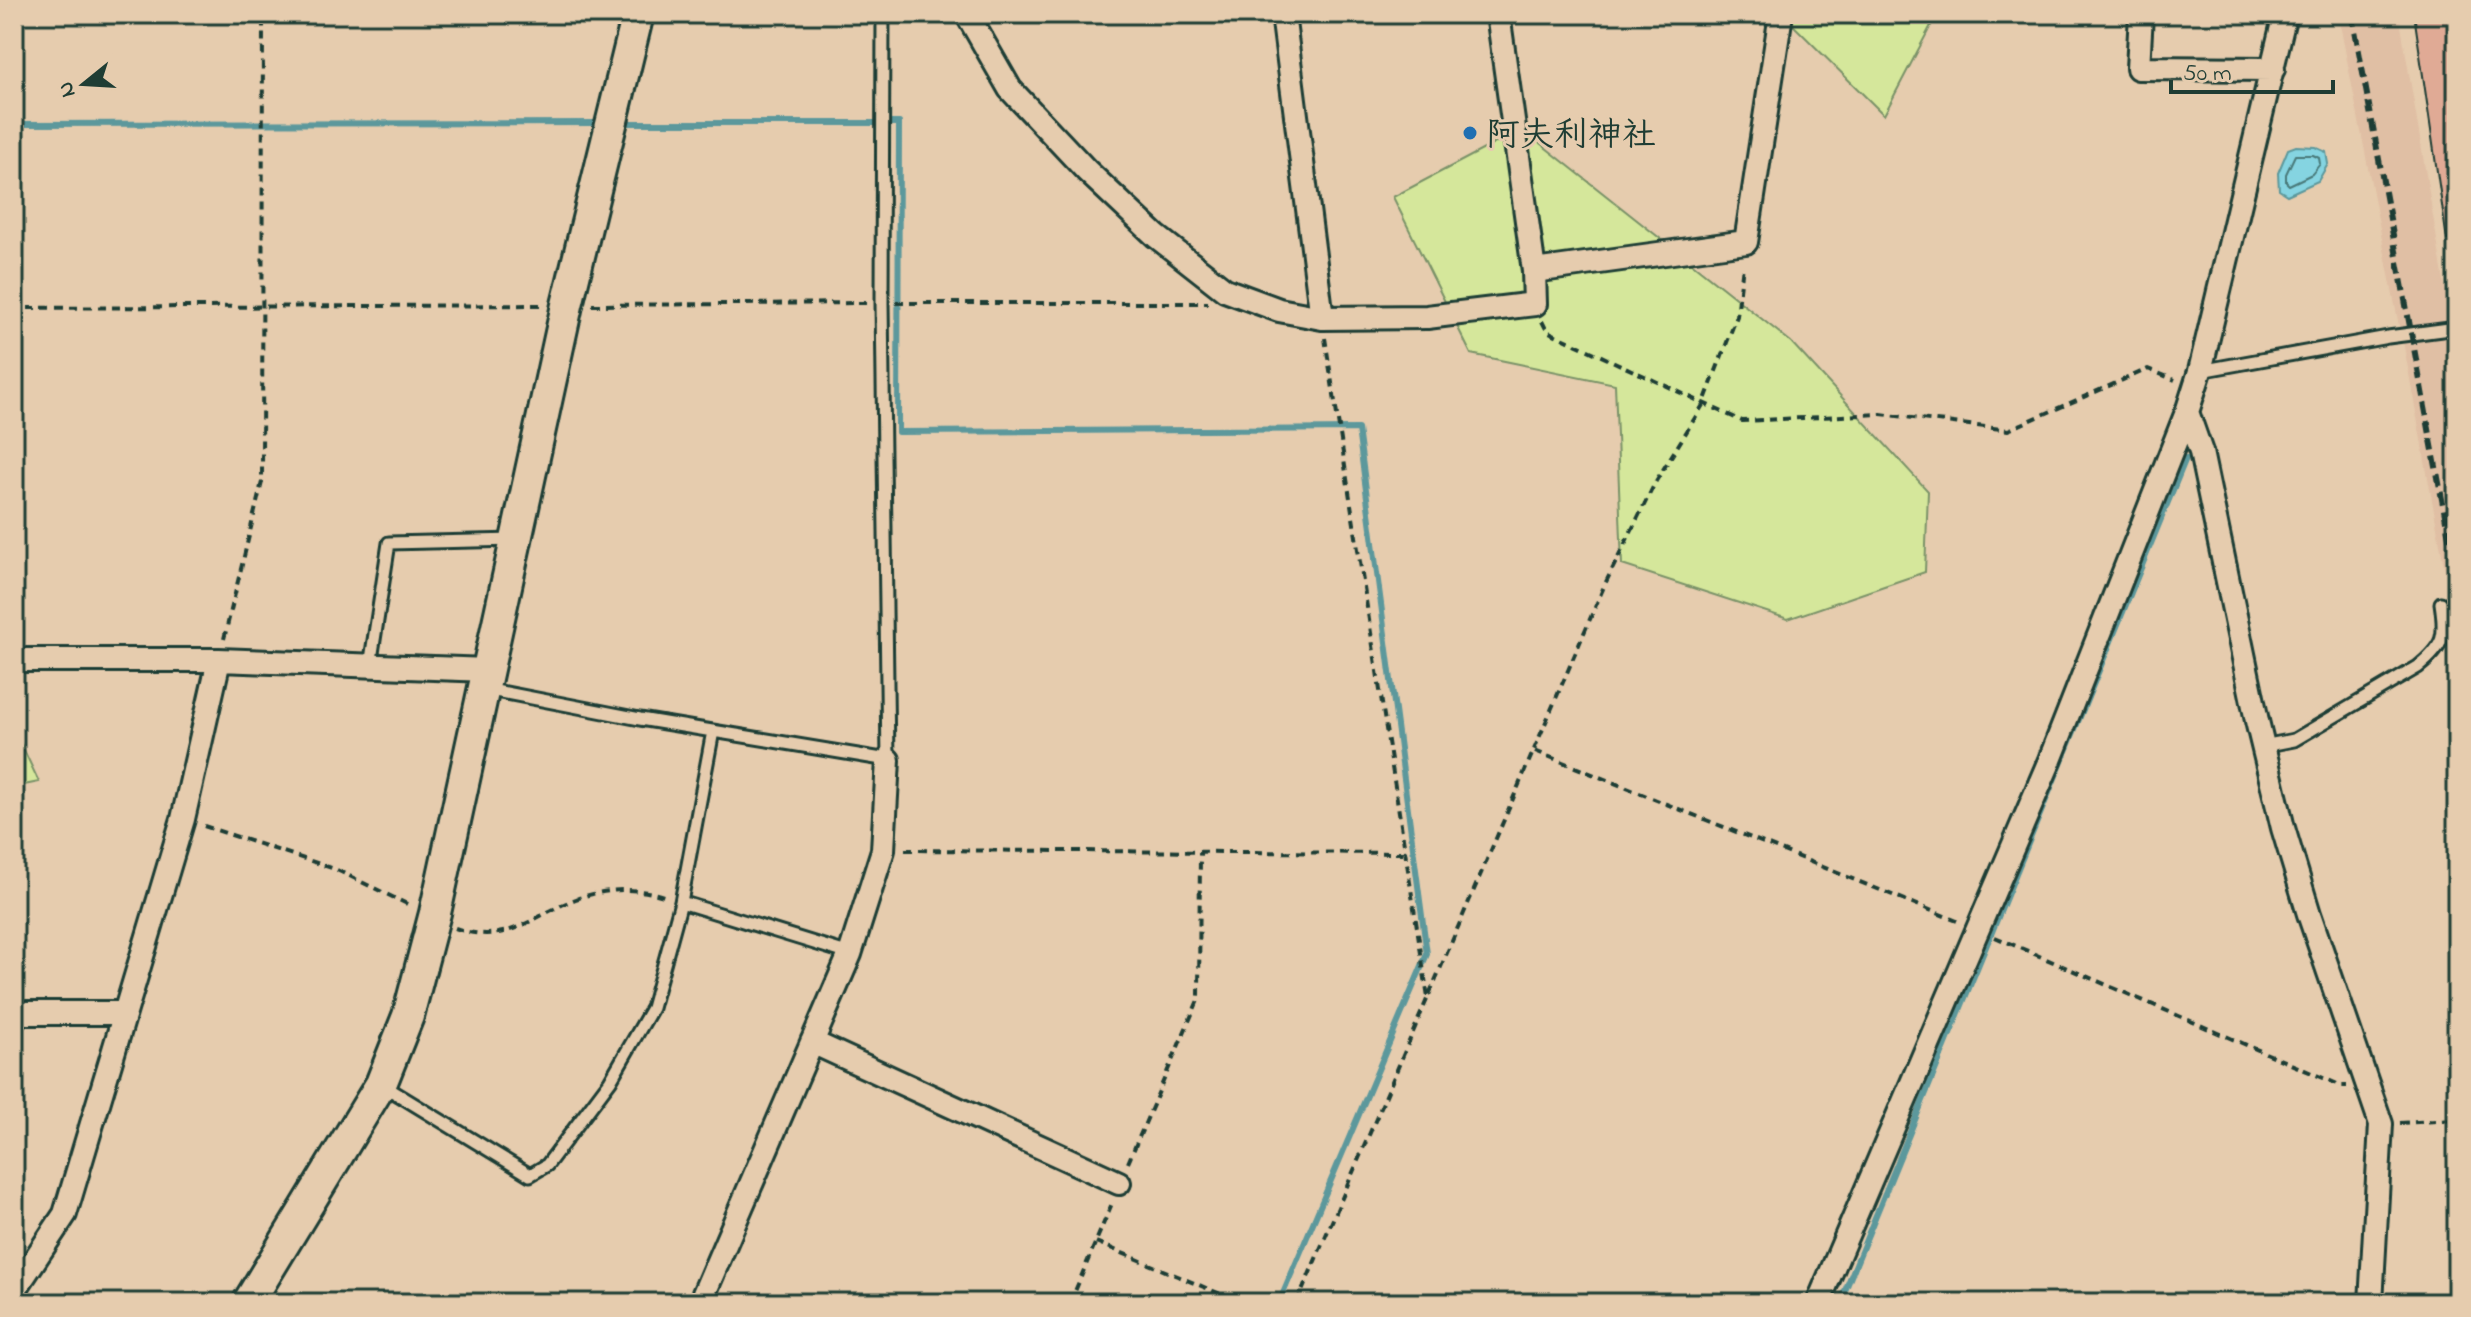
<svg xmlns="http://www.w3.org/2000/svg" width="2471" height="1317" viewBox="0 0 2471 1317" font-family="'Indie Flower','Klee One',sans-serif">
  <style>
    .built { fill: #e0bfa4 }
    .green { fill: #d5e79b; stroke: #7a9268; stroke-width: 2 }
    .water { fill: #85d4e1; stroke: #5c989c; stroke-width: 2 }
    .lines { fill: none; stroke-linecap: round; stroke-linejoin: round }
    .shore { stroke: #487979; stroke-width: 2 }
    .stream { stroke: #5c989c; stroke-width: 6 }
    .building { fill: #e0aa95; stroke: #1f3d34; stroke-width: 2 }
    .lane-casing { stroke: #1f3d34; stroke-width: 17 }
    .street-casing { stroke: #1f3d34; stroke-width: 28 }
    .secondary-casing { stroke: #1f3d34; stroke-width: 36 }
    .path { stroke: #1f3d34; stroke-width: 4; stroke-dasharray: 8 6; stroke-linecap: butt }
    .lane { stroke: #e6ccae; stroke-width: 11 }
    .street { stroke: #e6ccae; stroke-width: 22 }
    .secondary { stroke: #e6ccae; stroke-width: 30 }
    .rail { stroke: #1f3d34; stroke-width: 6; stroke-dasharray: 12 6; stroke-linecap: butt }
    .poi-dot { fill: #1f6fb2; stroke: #e6ccae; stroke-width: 3 }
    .labels { text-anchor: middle; stroke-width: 6; stroke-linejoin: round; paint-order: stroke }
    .poi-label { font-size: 34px; font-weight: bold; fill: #1f3d34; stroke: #e6ccae; text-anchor: start }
  </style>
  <rect width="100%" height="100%" fill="#e6ccae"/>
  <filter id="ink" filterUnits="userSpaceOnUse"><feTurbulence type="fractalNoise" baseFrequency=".0125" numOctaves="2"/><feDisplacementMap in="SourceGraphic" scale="16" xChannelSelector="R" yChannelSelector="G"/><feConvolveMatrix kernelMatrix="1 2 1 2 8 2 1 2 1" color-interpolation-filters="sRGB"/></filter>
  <g filter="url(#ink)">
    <!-- built -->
    <path class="built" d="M2338 14H2399L2451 323 2400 331Z
      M2453 332 2457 351V637L2403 341Z"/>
    <!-- green -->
    <path class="green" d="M1782 14H1937L1884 115Z
      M1522 129 1791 342 1928 491 1925 572 1788 619 1622 565 1615 384 1471 354 1393 197Z
      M14 729 39 782 14 787Z"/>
    <!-- water -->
    <path class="water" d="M2296 146 2315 147 2326 152 2328 164 2318 181 2287 195 2279 190 2278 173 2288 149Z"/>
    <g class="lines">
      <!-- shore -->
      <path class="shore" d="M2295 155H2313L2319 158 2320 164 2312 174 2289 185 2286 182V174Z"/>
      <!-- stream -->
      <path class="stream" d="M620 123H899L898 432 1358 429 1427 954 1279 1303
        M14 124 601 123
        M1840 1303 2186 458"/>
    </g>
    <!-- building -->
    <path class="building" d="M2414 14H2457V239L2447 240Z"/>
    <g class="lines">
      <defs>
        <path id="lane" d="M2200 371 2388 337 2457 328
          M370 666 389 543 516 540
          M485 689 640 719 888 760 882 303 883 14
          M2263 746 2294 740 2418 667C2445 645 2446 636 2441 603
          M681 902 713 731
          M384 1086 530 1175 547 1165 610 1081 652 1008 681 902 850 954"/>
        <path id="street" d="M967 14 1010 89 1087 171 1156 236 1225 290 1279 310 1322 318 1427 317 1535 304 1534 271 1498 14
          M1283 14 1322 318
          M2141 14 2138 68 2273 69
          M1534 271 1746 242 1781 14
          M2187 412 2201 452 2257 721 2283 828 2309 914 2381 1124 2371 1303
          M14 660H219L488 670
          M14 1013H125
          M812 1042 1119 1183
          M14 1291 65 1214 183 819 219 660
          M700 1303 850 954 883 850 888 760
          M1818 1303 2050 760 2187 412 2200 371 2285 14"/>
        <path id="secondary" d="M248 1303 381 1084 408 1016 435 913 567 305 638 14"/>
      </defs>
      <!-- lane casing -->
      <use href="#lane" class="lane-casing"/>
      <!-- street casing -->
      <use href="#street" class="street-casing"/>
      <!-- secondary casing -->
      <use href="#secondary" class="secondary-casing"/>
      <!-- path -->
      <path class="path" d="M896 303H1208
        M592 305 868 303
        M14 308 544 305
        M1542 321 1547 331 1742 421 1881 414 2008 430 2148 369 2175 380
        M1325 338 1428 998
        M224 639 262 482 263 14
        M1535 751 1957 921
        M204 826 335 869 411 906
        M905 850 1403 853
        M455 928C507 947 531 916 576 899 607 888 636 887 667 897
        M1995 937 2342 1086H2347
        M2400 1123 2457 1120
        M1128 1163 1199 998 1200 852
        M1096 1242 1242 1303
        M1070 1303 1113 1201
        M1297 1303 1605 584 1656 481 1703 405 1737 316 1743 265"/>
      <!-- lane -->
      <use href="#lane" class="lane"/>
      <!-- street -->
      <use href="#street" class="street"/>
      <!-- secondary -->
      <use href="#secondary" class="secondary"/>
      <!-- rail -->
      <path class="rail" d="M2352 14 2457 580"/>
    </g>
  </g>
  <!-- markers -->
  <circle class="poi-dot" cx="1470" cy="133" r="8"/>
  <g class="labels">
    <!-- poi labels -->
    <g class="poi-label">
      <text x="1486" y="145">阿夫利神社</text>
    </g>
  </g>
  <!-- margin -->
  <rect width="2471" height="1317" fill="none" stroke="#e6ccae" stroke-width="48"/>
  <rect x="24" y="24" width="2423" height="1269" fill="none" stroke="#1f3d34" stroke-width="3" filter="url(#ink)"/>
  <!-- north arrow -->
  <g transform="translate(84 84) rotate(252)" stroke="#e6ccae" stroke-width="6" paint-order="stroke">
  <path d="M0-6L14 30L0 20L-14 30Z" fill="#1f3d34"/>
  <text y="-12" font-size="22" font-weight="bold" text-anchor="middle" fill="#1f3d34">N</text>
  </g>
  <!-- scale -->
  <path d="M2171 80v12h162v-12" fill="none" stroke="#1f3d34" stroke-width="4"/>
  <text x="2183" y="80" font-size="24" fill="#1f3d34" stroke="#e6ccae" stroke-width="6" paint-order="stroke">50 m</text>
</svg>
